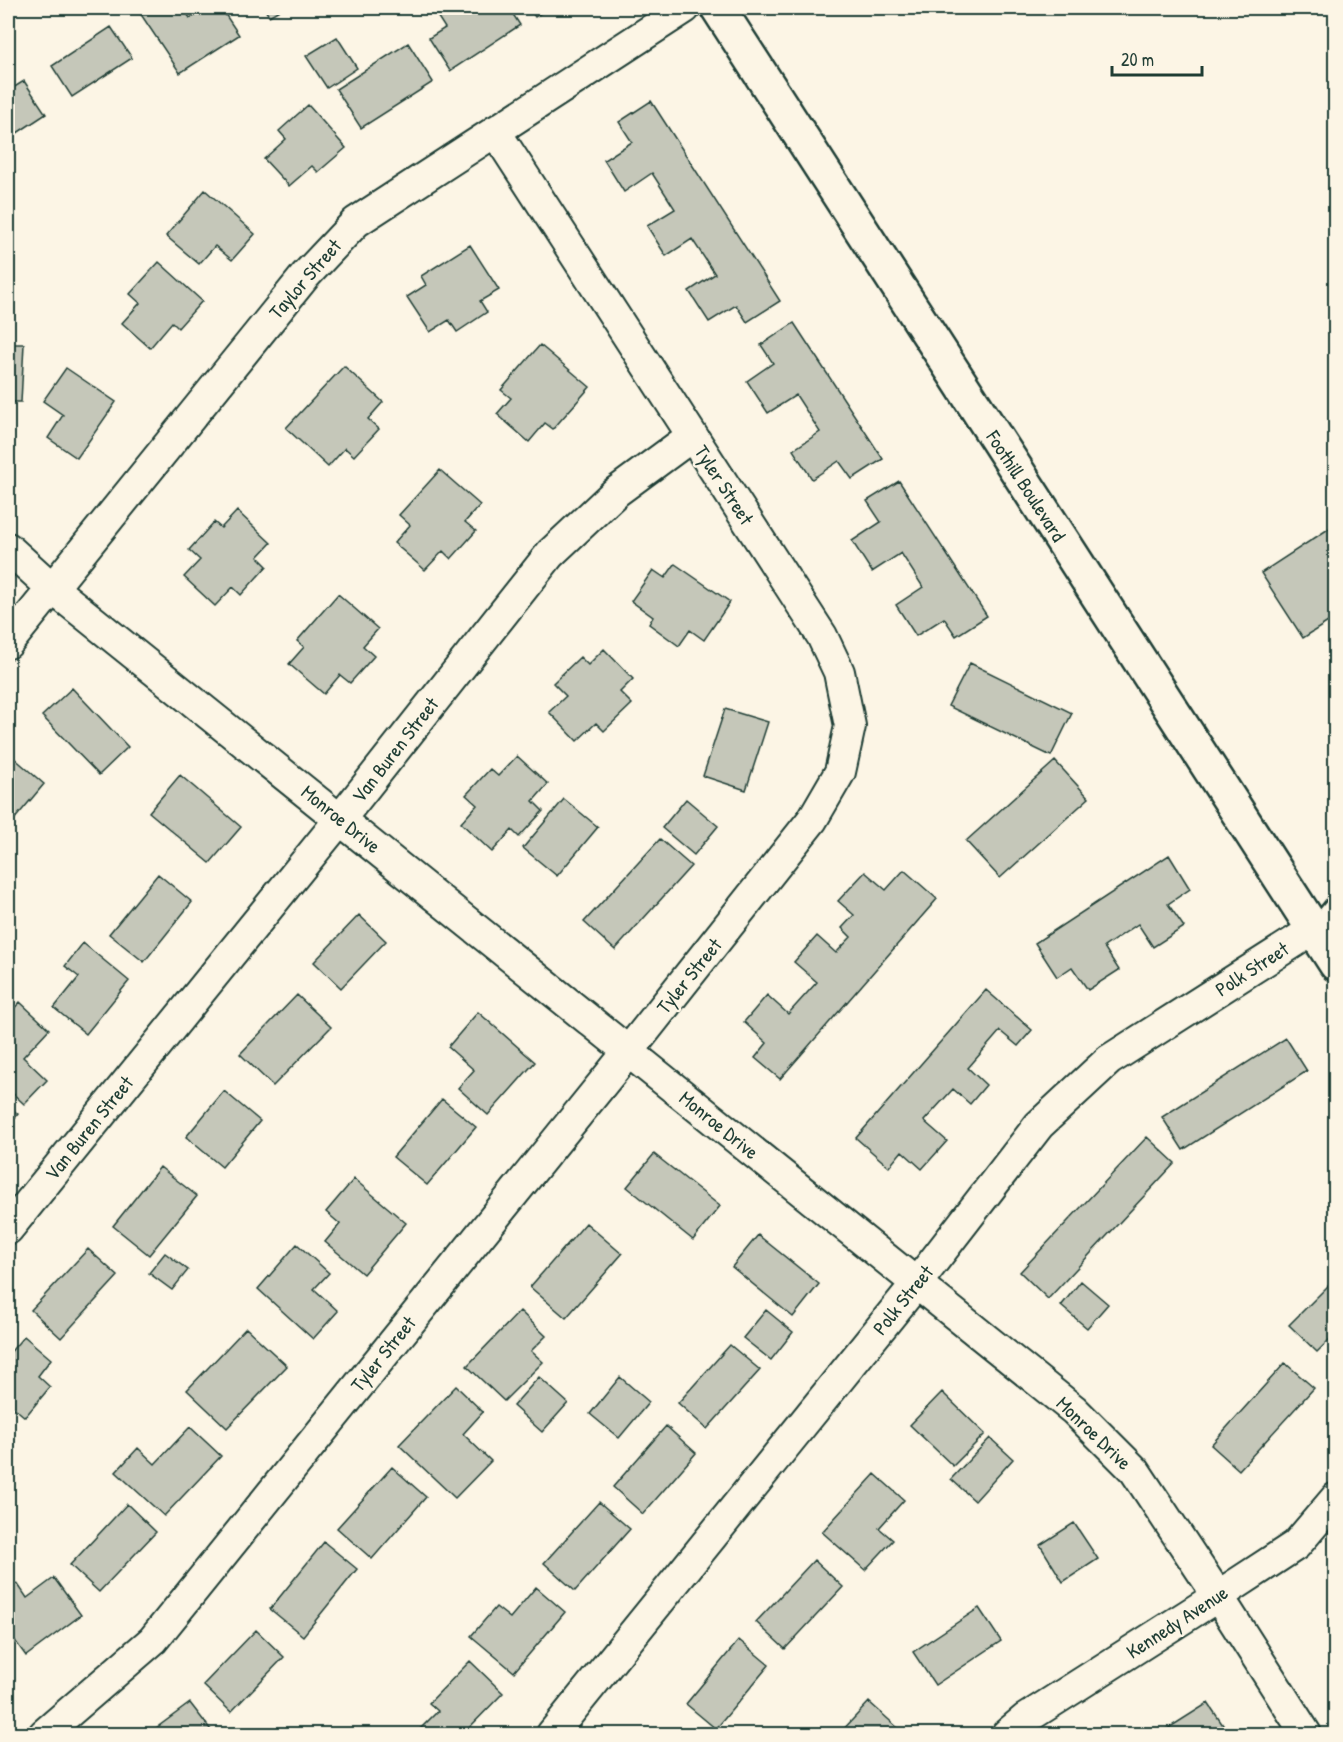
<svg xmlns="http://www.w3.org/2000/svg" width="1343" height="1742" viewBox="0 0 1343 1742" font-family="'Patrick Hand',sans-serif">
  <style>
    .building { fill: #c5c7b9; stroke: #1f3d34; stroke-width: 1.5 }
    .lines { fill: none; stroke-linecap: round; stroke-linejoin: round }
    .lane-casing { stroke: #1f3d34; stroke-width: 20 }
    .street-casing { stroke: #1f3d34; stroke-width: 34 }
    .secondary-casing { stroke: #1f3d34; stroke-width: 38 }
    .lane { stroke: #fcf5e5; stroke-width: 15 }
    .street { stroke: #fcf5e5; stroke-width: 30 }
    .secondary { stroke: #fcf5e5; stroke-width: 33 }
    .labels { text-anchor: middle; stroke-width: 5; stroke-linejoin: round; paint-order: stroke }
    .street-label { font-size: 20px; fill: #1f3d34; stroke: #fcf5e5 }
  </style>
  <rect width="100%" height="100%" fill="#fcf5e5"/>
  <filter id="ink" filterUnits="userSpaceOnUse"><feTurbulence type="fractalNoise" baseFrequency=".0167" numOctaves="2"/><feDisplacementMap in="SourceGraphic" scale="12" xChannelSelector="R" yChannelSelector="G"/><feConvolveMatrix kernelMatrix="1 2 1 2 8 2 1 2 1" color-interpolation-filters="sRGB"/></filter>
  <g filter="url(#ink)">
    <!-- building -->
    <path class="building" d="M142 8H183L190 18 206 8H221L239 35 180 73 138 10Z
      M264 8H283L269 16Z
      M432 8H462L464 11 469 8H509L520 25 450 71 429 38 445 28Z
      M529 8H549L535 17Z
      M111 27 132 58 72 97 52 66Z
      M337 37 357 68 327 88 306 56Z
      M408 43 433 82 361 128 336 89Z
      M24 81 46 114 8 139V91Z
      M651 101 780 301 747 322 736 305 709 322 689 291 715 274 692 239 666 256 647 226 675 209 652 173 624 192 604 160 632 142 619 122Z
      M308 105 346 148 318 172 312 166 289 186 264 159 286 139 279 131Z
      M205 190 255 234 232 260 215 246 199 264 166 236Z
      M470 245 499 290 480 301 487 312 457 332 449 320 430 332 407 297 426 285 421 276Z
      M159 262 202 301 178 328 172 322 150 348 122 323 140 303 130 294Z
      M794 323 883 459 852 479 839 461 812 479 793 450 820 432 796 395 768 413 747 381 773 363 761 345Z
      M8 344H24L21 402H8Z
      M540 345 590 387 553 429 545 423 529 442 497 414 511 398 501 390Z
      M344 366 383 402 368 419 379 429 354 456 345 448 328 467 286 428Z
      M66 368 116 402 77 458 48 438 63 415 43 401Z
      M440 470 480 505 465 522 476 531 451 559 443 551 425 570 394 543 410 525 399 515Z
      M899 481 987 616 956 636 944 618 916 636 896 605 923 587 901 553 872 572 852 541 881 522 867 501Z
      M237 511 271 543 258 557 267 566 241 595 233 587 215 606 184 577 200 560 189 550 214 522 221 528Z
      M1336 524V617L1303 638 1261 573Z
      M675 564 730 602 704 640 690 630 679 646 649 624 653 617 631 601 653 570 665 578Z
      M338 594 378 629 363 646 374 656 350 683 340 675 324 694 289 664 304 647 297 641Z
      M604 649 633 679 620 692 632 704 604 731 596 723 577 741 549 712 566 696 553 683 580 657 588 665Z
      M970 663 1072 713 1051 756 948 706Z
      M72 688 128 747 99 775 42 716Z
      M725 709 768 722 746 790 703 776Z
      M517 756 548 784 533 801 543 811 519 837 512 830 492 852 461 823 477 805 466 795 490 769 498 776Z
      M13 757 44 784 8 827V764Z
      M1055 761 1089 798 1000 878 966 841Z
      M180 775 241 827 210 863 149 812Z
      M564 799 598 827 557 876 523 848Z
      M686 799 718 826 694 855 662 828Z
      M660 839 691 866 615 950 584 922Z
      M1169 855 1190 889 1168 904 1184 927 1153 947 1138 924 1104 947 1119 970 1088 990 1072 967 1057 977 1035 943Z
      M904 870 937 899 780 1079 755 1058 767 1043 744 1022 767 995 788 1014 817 982 794 962 817 936 836 953 851 937 842 928 854 915 838 901 865 872 886 890Z
      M158 874 192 902 144 962 109 934Z
      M359 915 386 941 341 988 314 962Z
      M83 943 129 981 86 1034 54 1008 79 977 65 966Z
      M986 990 1032 1030 1018 1046 1000 1031 968 1068 986 1085 970 1104 953 1089 924 1121 947 1141 922 1169 902 1151 889 1167 856 1138Z
      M297 995 331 1027 273 1086 240 1054Z
      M20 1002 49 1029 23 1057 47 1080 24 1104 8 1089V1015Z
      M478 1012 535 1062 488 1115 458 1088 474 1070 448 1047Z
      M1286 1038 1307 1071 1183 1150 1162 1117Z
      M224 1091 260 1121 222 1167 186 1137Z
      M442 1099 476 1127 427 1185 393 1157Z
      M8 1105 18 1114 8 1127Z
      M1147 1137 1175 1163 1048 1299 1020 1272Z
      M654 1154 720 1206 693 1240 627 1187Z
      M160 1167 197 1196 149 1255 113 1226Z
      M354 1179 406 1223 363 1274 325 1242 340 1224 326 1212Z
      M586 1223 622 1254 566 1318 530 1287Z
      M758 1235 819 1284 793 1317 732 1267Z
      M297 1244 329 1273 314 1289 338 1311 313 1339 258 1289Z
      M88 1249 118 1276 61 1338 31 1310Z
      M165 1253 188 1270 172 1290 149 1273Z
      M1336 1278V1333L1317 1352 1289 1325Z
      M1081 1281 1108 1304 1087 1328 1061 1306Z
      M766 1310 793 1332 771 1360 743 1338Z
      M520 1311 546 1336 531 1351 543 1362 504 1401 467 1366Z
      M246 1328 287 1366 227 1428 187 1390Z
      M24 1336 51 1359 38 1376 50 1387 25 1417 13 1407 8 1414V1355Z
      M730 1345 760 1370 707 1429 678 1403Z
      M1285 1363 1314 1388 1239 1470 1211 1445Z
      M539 1377 568 1403 542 1432 513 1406Z
      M620 1377 649 1402 619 1438 590 1414Z
      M456 1386 483 1412 463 1434 491 1461 455 1498 399 1445Z
      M942 1392 985 1434 953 1466 910 1425Z
      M666 1426 696 1453 643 1514 613 1487Z
      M190 1427 221 1456 164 1516 116 1472 138 1448 155 1464Z
      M990 1438 1013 1459 975 1501 951 1479Z
      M392 1467 426 1497 372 1559 337 1528Z
      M875 1474 904 1500 879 1528 893 1540 865 1570 822 1532Z
      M599 1502 630 1529 575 1591 544 1563Z
      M127 1504 156 1532 99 1592 70 1565Z
      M1074 1523 1098 1559 1063 1582 1040 1545Z
      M324 1542 357 1569 303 1636 270 1609Z
      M814 1560 843 1587 785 1649 756 1622Z
      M54 1578 81 1615 26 1656 8 1631V1590L17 1583 27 1598Z
      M536 1587 565 1612 514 1672 471 1636 496 1607 510 1618Z
      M979 1608 1001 1641 935 1685 913 1652Z
      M256 1630 284 1657 231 1712 203 1685Z
      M739 1640 769 1665 716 1729 686 1704Z
      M470 1661 503 1693 463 1734H424L419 1730 438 1711 429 1703Z
      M869 1702 898 1728 893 1734H839Z
      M190 1703 214 1734H148Z
      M1208 1703 1229 1734H1159Z
      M674 1729 680 1734H668Z"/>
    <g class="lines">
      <defs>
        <path id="lane" d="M1313 930 1336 902"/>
        <path id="street" d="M8 548 52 588C394 860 733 1136 1074 1410L1135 1471 1218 1596 1306 1734
          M8 643 305 276 356 222 685 8
          M8 1229 341 818 550 554 616 492 692 436
          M44 1734 153 1640 628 1052 812 820 840 772 850 726 839 672 822 636 495 131
          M552 1734 916 1284 1039 1125 1109 1060 1313 930
          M1007 1734 1025 1719 1218 1596 1296 1545 1336 1498"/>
        <path id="secondary" d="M718 8 1336 964"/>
      </defs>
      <!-- lane casing -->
      <use href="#lane" class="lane-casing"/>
      <!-- street casing -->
      <use href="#street" class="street-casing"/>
      <!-- secondary casing -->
      <use href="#secondary" class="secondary-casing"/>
      <!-- lane -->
      <use href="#lane" class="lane"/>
      <!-- street -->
      <use href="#street" class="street"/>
      <!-- secondary -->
      <use href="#secondary" class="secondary"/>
    </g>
  </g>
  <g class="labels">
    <!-- street labels -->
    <g class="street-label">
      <text transform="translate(305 279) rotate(-49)" y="7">Taylor Street</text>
      <text transform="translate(724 485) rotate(57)" y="7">Tyler Street</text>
      <text transform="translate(1026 486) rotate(57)" y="7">Foothill Boulevard</text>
      <text transform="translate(395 750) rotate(-52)" y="7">Van Buren Street</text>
      <text transform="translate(341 819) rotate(39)" y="7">Monroe Drive</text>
      <text transform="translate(1252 969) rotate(-33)" y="7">Polk Street</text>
      <text transform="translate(689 976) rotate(-51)" y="7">Tyler Street</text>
      <text transform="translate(719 1125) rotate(39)" y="7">Monroe Drive</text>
      <text transform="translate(89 1128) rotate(-51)" y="7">Van Buren Street</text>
      <text transform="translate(903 1300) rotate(-51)" y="7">Polk Street</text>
      <text transform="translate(383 1354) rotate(-51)" y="7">Tyler Street</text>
      <text transform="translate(1094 1433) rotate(44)" y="7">Monroe Drive</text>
      <text transform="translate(1177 1622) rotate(-33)" y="7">Kennedy Avenue</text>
    </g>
  </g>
  <!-- margin -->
  <rect width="1343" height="1742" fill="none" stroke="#fcf5e5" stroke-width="30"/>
  <rect x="15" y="15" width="1313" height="1712" fill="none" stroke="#1f3d34" stroke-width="2" filter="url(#ink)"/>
  <!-- scale -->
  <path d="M1112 66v9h90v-9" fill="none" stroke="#1f3d34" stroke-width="3"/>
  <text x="1121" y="66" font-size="18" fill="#1f3d34" stroke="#fcf5e5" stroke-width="4.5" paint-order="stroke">20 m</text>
</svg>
